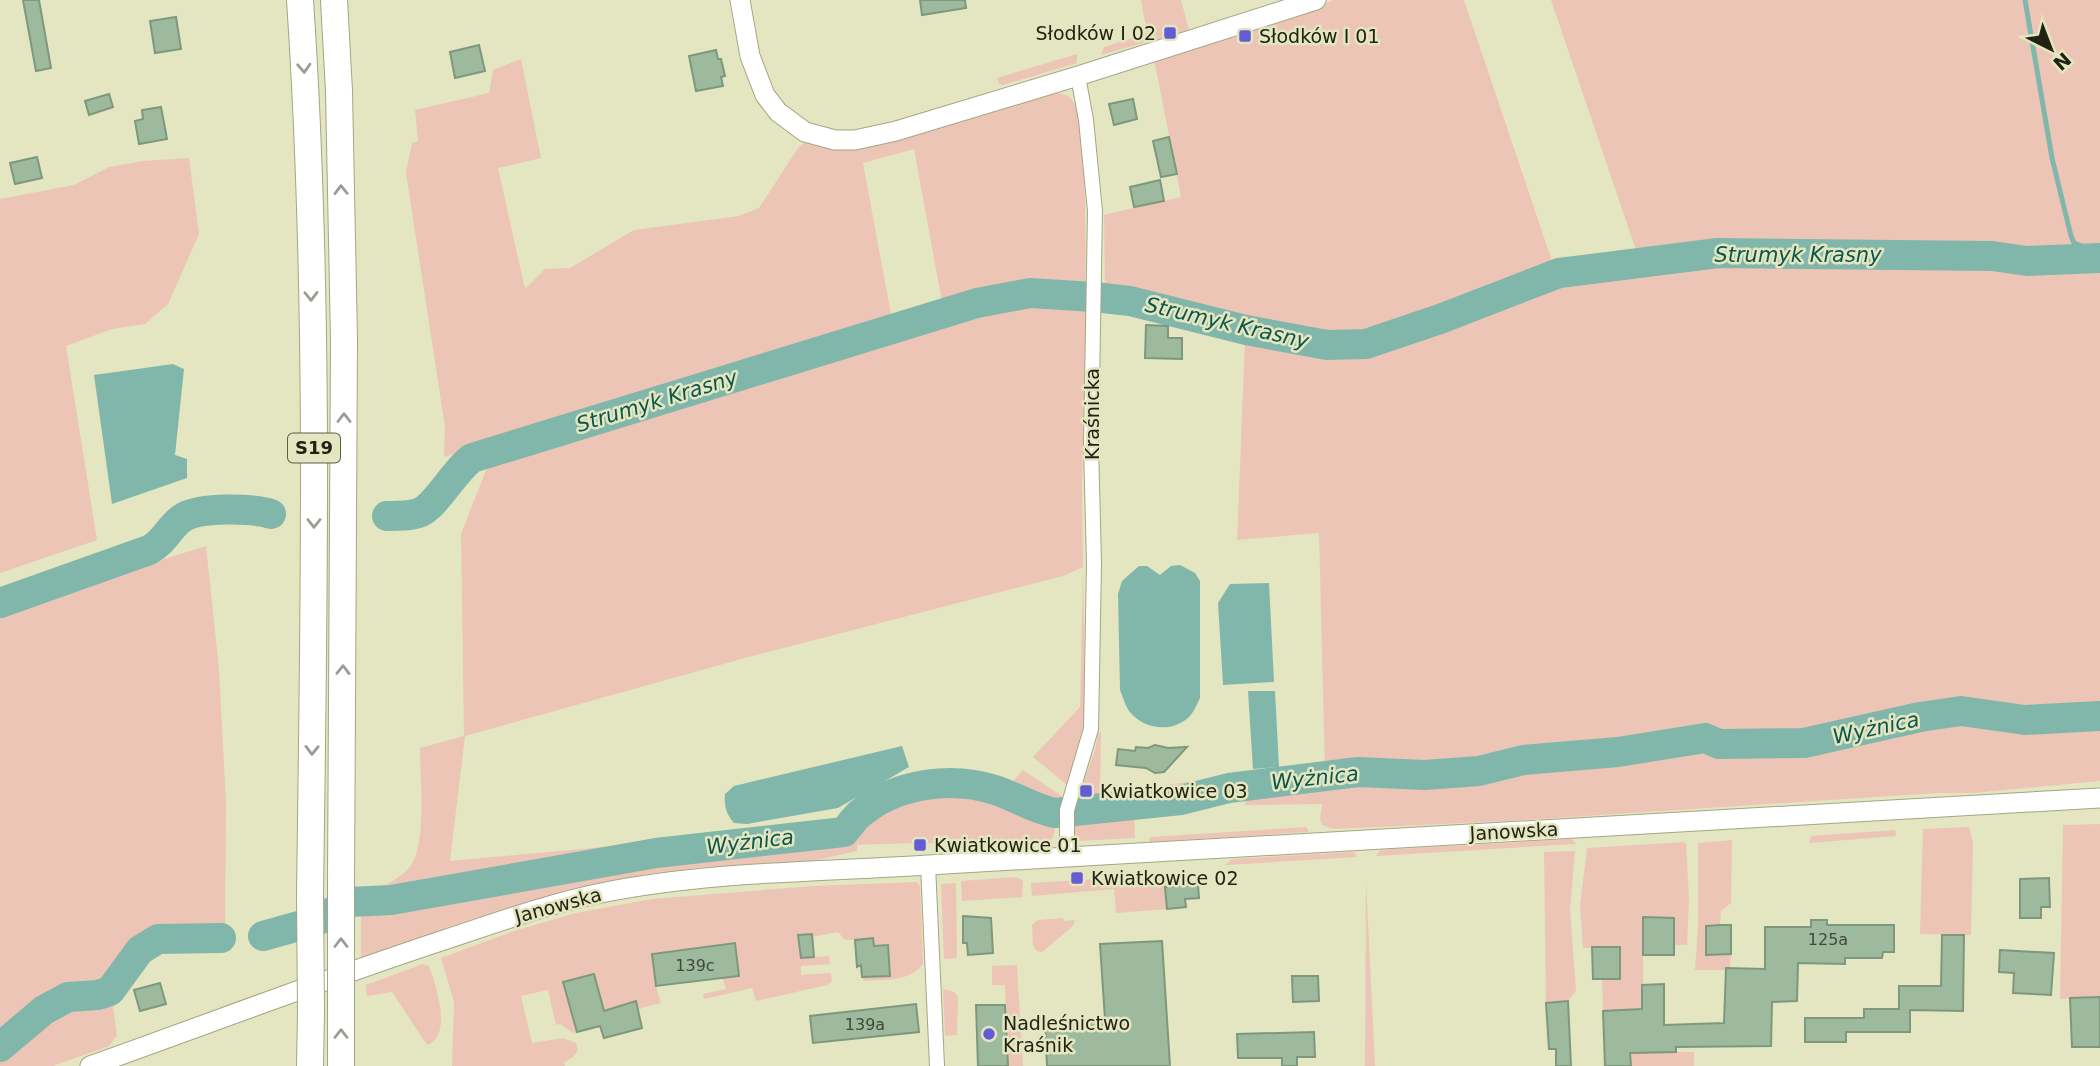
<svg xmlns="http://www.w3.org/2000/svg" width="2100" height="1066" viewBox="0 0 2100 1066" font-family="'DejaVu Sans',sans-serif">
  <style>
    .green { fill: #edc5b6 }
    .water { fill: #81b7ab }
    .lines { fill: none; stroke-linecap: round; stroke-linejoin: round }
    .stream { stroke: #81b7ab; stroke-width: 5 }
    .river { stroke: #81b7ab; stroke-width: 30 }
    .building { fill: #9eba9e; stroke: #7e987d; stroke-width: 2 }
    .street-casing { stroke: #a4a683; stroke-width: 16 }
    .secondary-casing { stroke: #a4a683; stroke-width: 21 }
    .highway-casing { stroke: #a4a683; stroke-width: 28 }
    .street { stroke: #fff; stroke-width: 14 }
    .secondary { stroke: #fff; stroke-width: 19 }
    .highway { stroke: #fff; stroke-width: 26 }
    .highway-bridge-casing { stroke: #a4a683; stroke-width: 28; stroke-linecap: butt }
    .highway-bridge { stroke: #fff; stroke-width: 26 }
    .oneway { stroke: #9c9c95 }
    .poi-dot { fill: #645cd5; stroke: #e3e6c0; stroke-width: 2.5 }
    .labels { text-anchor: middle; stroke-width: 5; stroke-linejoin: round; paint-order: stroke }
    .number-label { font-size: 16px; fill: #414836 }
    .shield { fill: #e3e6c0; stroke: #5c5d48; stroke-width: 2 }
    .shield-label { font-size: 18px; font-weight: bold; fill: #222214 }
    .poi-label { font-size: 19px; fill: #222214; stroke: #e3e6c0; text-anchor: start }
    .street-label { font-size: 19px; fill: #222214; stroke: #e3e6c0 }
    .water-label { font-size: 21px; font-style: italic; fill: #0c574b; stroke: #e3e6c0 }
  </style>
  <rect width="100%" height="100%" fill="#e3e6c0"/>
  <!-- green -->
  <path class="green" d="M1141 0H1181L1189 30 1101 55 1104 47 1147 33Z
    M1333 0H1464L1554 267 1363 337 1327 336 1247 319 1246 326 1130 298 1105 294 1104 215 1181 197 1154 59 1305 12Z
    M1551 0H2100V254L2025 256 2003 251 1716 246 1637 253Z
    M1077 54V63L1003 85 999 84 997 78Z
    M521 59 541 158 498 168 525 289 545 269 570 268 634 230 739 216 759 208 798 148 805 142 833 150H860L1047 94C1056 93 1066 92 1072 100 1088 121 1086 259 1085 291L1030 289 971 299 943 307 914 149 863 163 892 320 704 380 444 457 445 427 406 173 412 143 418 141 415 110 489 93 493 70Z
    M189 158 199 234 168 304 145 324 112 329 66 346 97 540 0 573V199L74 185 109 167 143 161Z
    M1703 263 2057 267 2100 265V712L2026 716 1957 706 1808 737 1720 739 1704 734 1614 749 1530 755 1468 768 1426 772 1358 770 1325 772 1319 533 1237 540 1245 339 1324 352 1356 354 1383 347 1556 282Z
    M1030 296 1086 299 1082 490 1085 716 1081 742 1067 785 1033 757 1080 707 1083 567 1063 576 745 658 465 736 450 861 829 826 865 802 843 827 652 851 367 897 368 892C382 887 400 879 410 867 427 846 420 776 420 748L464 736 461 534 492 455 978 305Z
    M206 546 219 669 226 802 225 935 156 937 137 948 108 987 97 991 69 993 42 1007 0 1040V610Z
    M1962 715 2022 724 2100 720V781L1973 793H1938L1507 821 1334 829 1322 825 1320 819 1322 804 1245 805 1246 788 1359 775 1423 780 1478 776 1524 763 1619 756 1705 742 1716 748 1803 747Z
    M1101 732 1100 793 1236 776V785L1180 799 1074 808 1095 750 1098 733Z
    M1023 770 1062 796 1058 809 1033 803 1007 788Z
    M939 785C958 785 977 785 995 792 1019 800 1032 810 1058 816L1053 838 1045 843C982 844 920 842 857 845V851L807 862 704 867 647 874 566 890 361 959V904L393 903 656 855 846 833C872 800 898 791 939 785Z
    M1236 789V797L1187 812 1134 818 1135 838 1078 841 1073 835 1074 813 1180 802Z
    M2100 824V997L2060 999 2063 825Z
    M1306 827 1309 831 1307 832 1151 842 1149 840 1151 837Z
    M1969 827 1973 842 1971 935 1920 934 1923 829Z
    M1895 830 1896 836 1809 843 1811 836Z
    M1572 839 1576 844 1376 856 1380 850Z
    M1732 840 1731 903 1721 911 1720 925 1706 926V954H1731L1730 968H1726V970H1695L1698 927V843Z
    M1684 842 1686 844 1689 897 1687 945H1674V918L1643 917V1052H1694V1066H1631L1629 1010 1603 1011 1602 979H1620V947L1583 948 1580 905 1587 848Z
    M1575 851 1570 910 1576 991 1568 1001 1546 1003 1544 852Z
    M1354 852 1357 857 1225 865 1232 859Z
    M1165 875 1167 909 1116 913 1114 889 1032 896 1031 883Z
    M1016 877 1023 880 1022 897 962 901 961 881Z
    M1366 881 1375 1066H1365Z
    M917 882 920 886 923 963C914 982 882 979 864 981L862 977 889 976 888 945 874 946 873 938 845 940 838 932 812 937 811 934 799 935 801 958 829 956 830 964 801 966V975L831 973 832 981 827 985 756 1001 752 988 704 999 703 994 726 989 722 978 734 943 652 954 656 986 661 1003 638 1009 636 1001 604 1011 594 974 563 982 577 1032 573 1033 560 1024 556 1025 548 990 521 996 532 1043 563 1038 576 1043 578 1050 573 1057 564 1062 565 1066H452L454 1002 441 958 514 931 576 913 652 899 813 886Z
    M956 883 957 958 944 959 941 884Z
    M1063 918 1064 921 1075 920 1073 926 1042 952 1037 951 1033 945 1032 925 1038 920Z
    M423 964 429 966C436 984 453 1037 427 1045L392 992 367 996 366 985Z
    M1017 965 1023 1066H1008L1005 985H992V966Z
    M943 989 954 992 958 997 957 1035 945 1036Z
    M111 993 117 1035 109 1046 53 1066H0V1050L46 1013 69 1000 96 999Z"/>
  <!-- water -->
  <path class="water" d="M173 364 184 369 175 455 187 459V478L112 504 94 375Z
    M1180 565 1195 573 1200 581V698C1197 704 1194 712 1189 717 1172 733 1144 730 1129 711 1125 705 1123 697 1120 690L1118 594 1122 581 1139 566H1147L1160 575 1171 566Z
    M1269 583 1274 682 1223 685 1218 603 1230 584Z
    M1248 691H1275L1279 767 1253 769Z
    M902 746 909 767 838 808 747 824 734 823C726 814 724 805 725 794L734 786Z"/>
  <g class="lines">
    <!-- stream -->
    <path class="stream" d="M2025 0 2052 158 2071 236 2074 243 2095 251 2100 257"/>
    <!-- river -->
    <path class="river" d="M387 516C398 515 411 517 421 512 438 503 454 471 472 458L977 303 1030 293 1094 297 1130 301 1246 330 1327 345 1366 344 1440 319 1559 273 1718 253 1992 256 2027 261 2100 258
      M0 603 149 550C166 541 170 525 184 517 202 507 252 508 271 514
      M263 936 317 921 349 902 391 900 656 853 844 832C850 825 855 817 862 812 898 783 952 776 995 790 1017 797 1031 808 1055 813L1181 800 1229 788 1358 772 1425 775 1479 771 1523 760 1618 752 1705 738 1719 744 1804 743 1920 717 1961 711 2025 720 2100 716
      M0 1047 44 1010 68 997 98 995 110 991 140 950 158 939 221 938"/>
  </g>
  <!-- building -->
  <path class="building" d="M23 0H39L51 68 36 71Z
    M920 0H965L966 8 922 15Z
    M176 17 181 49 155 53 150 21Z
    M479 45 485 71 455 78 450 52Z
    M716 50 718 59H721L725 76 721 77 723 86 696 91 689 56Z
    M109 94 113 107 89 115 85 101Z
    M1133 99 1137 119 1114 125 1109 104Z
    M161 107 167 139 139 144 135 121 143 119 142 110Z
    M1169 137 1177 174 1161 177 1153 141Z
    M37 157 42 178 15 184 10 163Z
    M1160 180 1164 201 1134 207 1130 187Z
    M1146 325 1168 326V338H1182V359L1145 358Z
    M1155 745 1168 748 1187 747 1164 772 1155 773 1146 768 1116 765 1118 749 1135 751 1136 747 1148 748Z
    M2049 878 2050 907H2041V918H2020V879Z
    M1198 885 1199 898 1185 899 1186 907 1167 909 1165 887Z
    M963 916 991 918 993 953 968 955 967 943H963Z
    M1643 917 1674 918V955H1643Z
    M1811 920H1827V925H1894V952H1883L1882 958H1845V964L1798 963 1797 1001 1772 1002 1771 1046 1676 1047V1052L1630 1053 1631 1066H1605L1603 1011 1642 1009V985L1664 984V1025L1724 1023 1726 968 1765 969V927H1811Z
    M1720 925H1731V954L1706 955V926Z
    M812 934 814 957 801 958 798 935Z
    M1942 935H1964L1963 1011 1910 1010V1032H1846V1042H1805V1018H1864V1009H1899V986H1941Z
    M873 938 874 946 888 945 890 976 862 977 861 965 857 967 855 940Z
    M1162 941 1170 1066H1047L1045 1023 1105 1019 1100 944Z
    M735 943 739 976 656 986 652 954Z
    M1592 947H1620V979H1593Z
    M2000 950 2054 953 2051 995 2013 993 2014 973 1999 972Z
    M594 974 604 1011 636 1001 642 1028 604 1038 600 1026 577 1032 563 982Z
    M1292 976H1318L1319 1001 1293 1002Z
    M160 983 166 1004 140 1011 134 990Z
    M2100 997V1047H2072L2070 998Z
    M1568 1001 1571 1066H1556V1049H1549L1546 1003Z
    M916 1004 919 1032 813 1043 810 1016Z
    M976 1005H1005L1008 1066H978Z
    M1314 1032 1315 1057H1297V1066H1282V1058H1238L1237 1034Z"/>
  <g class="lines">
    <defs>
      <path id="street" d="M1067 857V810L1091 729 1094 563 1091 445 1095 211 1086 120 1078 76
        M928 865 937 1066"/>
      <path id="secondary" d="M740 0 750 56 765 95 778 112 805 132 835 140H855L896 131 1078 76 1316 0
        M90 1066C208 1024 325 979 444 940 496 923 547 904 601 893 708 871 820 872 928 865L2100 798"/>
      <path id="highway" d="M300 0C320 298 314 597 310 896
        M334 0 339 91 344 340 341 885
        M310 1066 311 1012
        M341 1066V1002"/>
    </defs>
    <!-- street casing -->
    <use href="#street" class="street-casing"/>
    <!-- secondary casing -->
    <use href="#secondary" class="secondary-casing"/>
    <!-- highway casing -->
    <use href="#highway" class="highway-casing"/>
    <!-- street -->
    <use href="#street" class="street"/>
    <!-- secondary -->
    <use href="#secondary" class="secondary"/>
    <!-- highway -->
    <use href="#highway" class="highway"/>
    <defs>
      <path id="highway-bridge" d="M310 896 311 1012
        M341 1002V885"/>
    </defs>
    <!-- highway-bridge casing -->
    <use href="#highway-bridge" class="highway-bridge-casing"/>
    <!-- highway-bridge -->
    <use href="#highway-bridge" class="highway-bridge"/>
  </g>
  <!-- one-way arrows -->
  <defs><path id="oneway-chevron" d="M-2-3.5L2.5 0L-2 3.5" fill="none" stroke-width="1.6" stroke-linecap="round" stroke-linejoin="round" transform="scale(1.75)"/></defs>
  <g class="oneway">
    <use href="#oneway-chevron" transform="translate(304 68) rotate(87)"/>
    <use href="#oneway-chevron" transform="translate(341 190) rotate(-91)"/>
    <use href="#oneway-chevron" transform="translate(311 296) rotate(89)"/>
    <use href="#oneway-chevron" transform="translate(344 418) rotate(-90)"/>
    <use href="#oneway-chevron" transform="translate(314 523) rotate(90)"/>
    <use href="#oneway-chevron" transform="translate(343 670) rotate(-89)"/>
    <use href="#oneway-chevron" transform="translate(312 750) rotate(91)"/>
    <use href="#oneway-chevron" transform="translate(341 943) rotate(-90)"/>
    <use href="#oneway-chevron" transform="translate(341 1034) rotate(-90)"/>
  </g>
  <!-- markers -->
  <g class="poi-dot">
    <rect x="1163" y="26" width="14" height="14" rx="3.5"/>
    <rect x="1238" y="29" width="14" height="14" rx="3.5"/>
    <rect x="1079" y="784" width="14" height="14" rx="3.5"/>
    <rect x="913" y="838" width="14" height="14" rx="3.5"/>
    <rect x="1070" y="871" width="14" height="14" rx="3.5"/>
    <circle cx="989" cy="1034" r="7"/>
  </g>
  <g class="labels">
    <!-- number labels -->
    <g class="number-label">
      <text x="1828" y="945">125a</text>
      <text x="695" y="971">139c</text>
      <text x="865" y="1030">139a</text>
    </g>
    <!-- shield labels -->
    <rect class="shield" x="288" y="433.5" width="52" height="29" rx="5"/>
    <g class="shield-label">
      <text x="314" y="454">S19</text>
    </g>
    <!-- poi labels -->
    <g class="poi-label">
      <text x="1156" y="40" text-anchor="end">Słodków I 02</text>
      <text x="1259" y="43">Słodków I 01</text>
      <text x="1100" y="798">Kwiatkowice 03</text>
      <text x="934" y="852">Kwiatkowice 01</text>
      <text x="1091" y="885">Kwiatkowice 02</text>
      <text x="1003" y="1030">Nadleśnictwo<tspan x="1003" dy="22">Kraśnik</tspan></text>
    </g>
    <!-- street labels -->
    <g class="street-label">
      <text transform="translate(1092 414) rotate(-90)" y="7">Kraśnicka</text>
      <text transform="translate(1514 831) rotate(-3)" y="7">Janowska</text>
      <text transform="translate(558 905) rotate(-15)" y="7">Janowska</text>
    </g>
    <!-- water labels -->
    <g class="water-label">
      <text x="1798" y="262">Strumyk Krasny</text>
      <text transform="translate(1227 323) rotate(13)" y="7">Strumyk Krasny</text>
      <text transform="translate(657 401) rotate(-17)" y="7">Strumyk Krasny</text>
      <text transform="translate(1876 728) rotate(-12)" y="7">Wyżnica</text>
      <text transform="translate(1315 778) rotate(-6)" y="7">Wyżnica</text>
      <text transform="translate(750 842) rotate(-7)" y="7">Wyżnica</text>
    </g>
  </g>
  <!-- north arrow -->
  <g transform="translate(2051 49) rotate(138)" stroke="#e3e6c0" stroke-width="5" paint-order="stroke">
  <path d="M0-5L12 26L0 18L-12 26Z" fill="#222214"/>
  <text y="-10" font-size="19" font-weight="bold" text-anchor="middle" fill="#222214">N</text>
  </g>
</svg>
